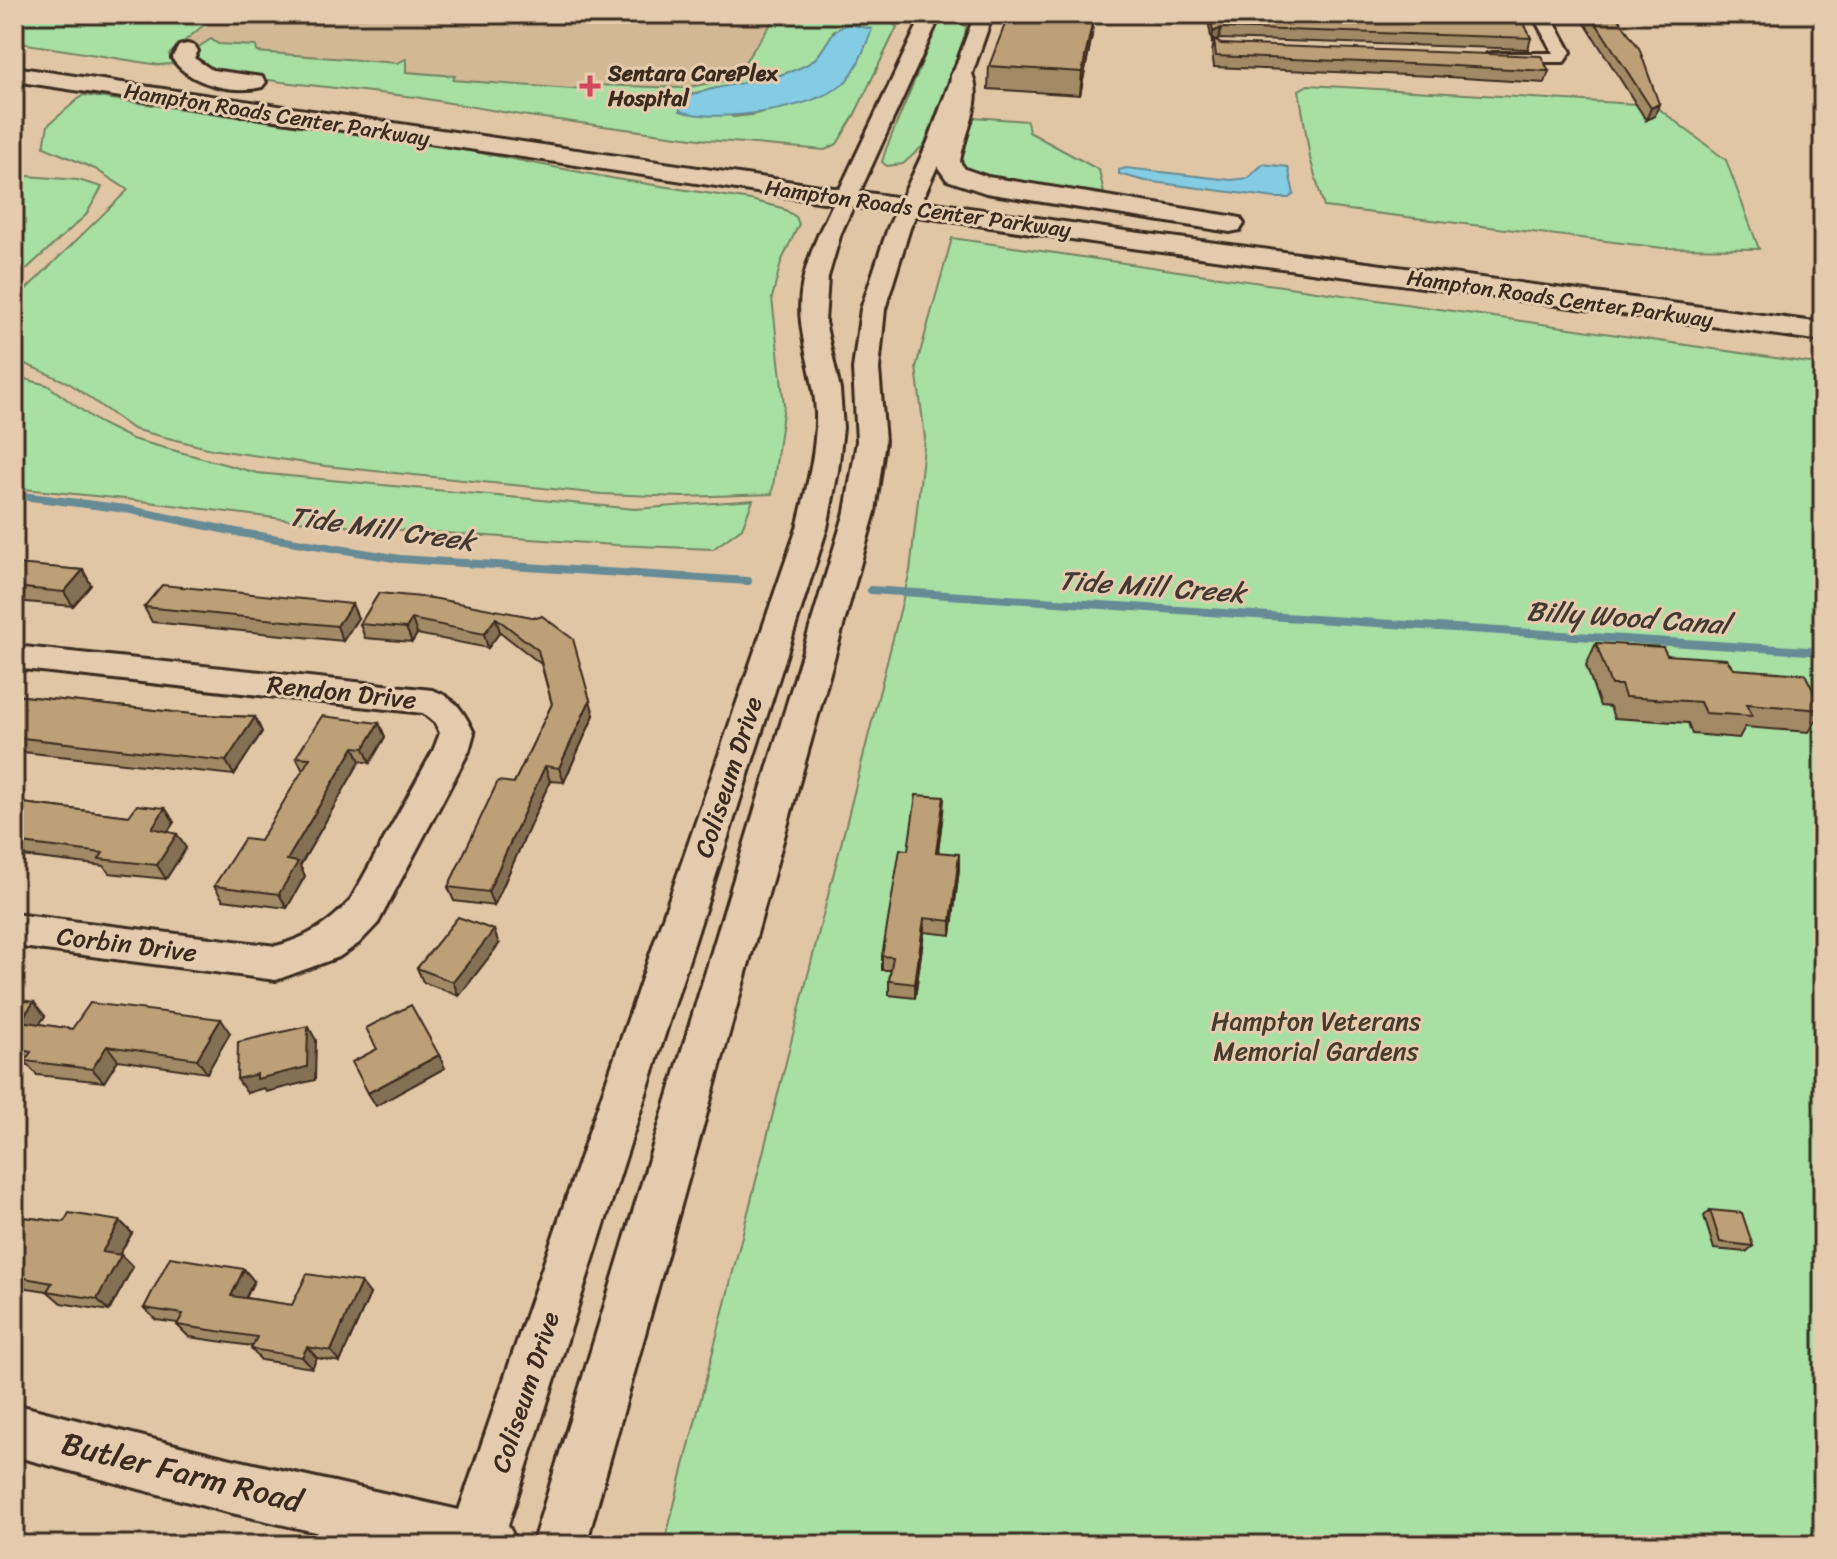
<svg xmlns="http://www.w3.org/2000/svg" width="1837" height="1559" viewBox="0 0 1837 1559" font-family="Sriracha,sans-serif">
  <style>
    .built { fill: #d3b895 }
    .green { fill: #a8dfa3; stroke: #728460; stroke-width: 2; fill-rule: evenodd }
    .water { fill: #83cce3; stroke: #668b94; stroke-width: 2 }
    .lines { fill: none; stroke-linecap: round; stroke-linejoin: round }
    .stream { stroke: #668b94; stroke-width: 8 }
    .minor-casing { stroke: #3b2a1e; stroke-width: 6 }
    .major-casing { stroke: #3b2a1e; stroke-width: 6 }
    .minor { fill: #e5cbad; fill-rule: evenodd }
    .major { fill: #e5cbad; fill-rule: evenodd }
    .wall { fill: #a38a66; stroke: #3b2a1e; stroke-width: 2 }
    .shaded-wall { fill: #847053; stroke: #3b2a1e; stroke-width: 2 }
    .building { fill: #bda077; stroke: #3b2a1e; stroke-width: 2 }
    .poi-dot { fill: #d1495b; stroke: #e5cbad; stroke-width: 3 }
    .labels { text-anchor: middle; stroke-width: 6; stroke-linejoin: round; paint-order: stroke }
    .far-poi-label { font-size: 22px; font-weight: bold; fill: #3b2a1e; stroke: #e5cbad; text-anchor: start }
    .far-street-label { font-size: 22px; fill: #3b2a1e; stroke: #e5cbad }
    .street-label { font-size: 26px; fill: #3b2a1e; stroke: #e5cbad }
    .park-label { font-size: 26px; fill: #463c2b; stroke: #e5cbad }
    .water-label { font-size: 28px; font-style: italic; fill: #423a32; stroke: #e5cbad }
    .near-street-label { font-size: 32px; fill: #3b2a1e; stroke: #e5cbad }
  </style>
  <rect width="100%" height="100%" fill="#e1c6a5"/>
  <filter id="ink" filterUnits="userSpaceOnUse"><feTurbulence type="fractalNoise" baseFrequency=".0125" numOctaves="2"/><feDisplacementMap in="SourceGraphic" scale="16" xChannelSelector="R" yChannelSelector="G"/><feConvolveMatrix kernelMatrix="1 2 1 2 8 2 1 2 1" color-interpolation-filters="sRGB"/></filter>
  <g filter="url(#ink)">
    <!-- built -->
    <path class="built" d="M217 14H905L854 116 837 144 825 150 707 140 172 64 168 54Z"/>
    <!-- green -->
    <path class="green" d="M14 14H217L169 54 172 64 159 65 14 42Z
      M687 14H770L888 21 897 27 854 116 837 144 825 150 707 140 521 115 415 97 282 82 206 70 195 60 197 48 211 39 218 44 256 46 257 52 397 63 406 59V72L455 76 453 80 572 89 595 85 683 88 733 79 773 21ZM834 30 869 37 845 83 813 98 752 115 733 117 692 94C727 82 792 85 818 57 825 50 829 39 834 30Z
      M942 14 966 26 965 36 924 145 903 164 887 166 882 162 886 149Z
      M1308 85 1654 105 1726 160 1759 249 1663 248 1324 207 1310 158 1299 90Z
      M83 95 455 148 616 179 751 200 782 208 796 217 799 224 781 262 772 298 784 405 772 494 683 497 601 494 326 466 211 449 133 429 69 383 14 359 15 300 128 190 95 169 44 147 48 125Z
      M974 117 1027 121 1029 132 1099 170 1104 193 977 176 960 162 962 138Z
      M14 175 78 180 102 187 86 215 21 274 14 286Z
      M952 238 1823 365V1545H664L910 571 925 438 916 367Z
      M14 376 47 385 98 422 132 439 257 473 635 509 753 500 742 528 713 549 615 545 331 525 125 499 14 488Z"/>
    <!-- water -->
    <path class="water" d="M849 24 872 29C866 45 856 73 843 84 814 109 717 124 680 111V100C720 81 766 85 806 65 826 56 827 28 849 24Z
      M1263 164 1288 167 1294 194 1289 198H1276L1145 181 1119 174V170L1126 168 1231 180 1248 178Z"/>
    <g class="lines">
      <!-- stream -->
      <path class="stream" d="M14 495 126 509 241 533 400 559 748 581
        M871 590 1823 652"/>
      <defs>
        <path id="minor" d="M923 14H941L841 233 828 277 825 322 840 390 843 428 838 471 827 528 508 1525 518 1545H372L223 1511 14 1456V1404L223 1457 459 1510 797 528C806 490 817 452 816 413 815 382 804 353 801 322 797 291 807 262 819 233Z
          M975 14H993L948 142 910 228 885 309 879 369 885 441 875 512 586 1545H532L845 512 857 441 853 369 861 309 888 228 928 142Z
          M1532 14H1550L1571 52 1564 62H1487L1484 58 1487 54 1493 53H1553Z
          M14 646 432 690C455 697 464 712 474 733L469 751 378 923 359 943 339 957 276 980 14 946V914L276 946C307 938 329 924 350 901L433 751 440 733 435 723 423 713 14 668Z"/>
        <path id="major" d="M187 44 195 46 198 51 194 58 212 70 262 77 266 82 262 87C233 94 188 84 172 58L179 46Z
          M14 67 1125 231 1823 323V341L1125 247 14 81Z
          M962 68 970 70C986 98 964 134 960 162L965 169 988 177 1230 216 1240 218 1244 224 1240 230 1230 232 986 193 947 180 934 162 949 114 951 75 954 70Z"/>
      </defs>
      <!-- minor casing -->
      <use href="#minor" class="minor-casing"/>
      <!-- major casing -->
      <use href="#major" class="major-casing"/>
      <!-- minor -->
      <use href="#minor" class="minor"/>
      <!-- major -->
      <use href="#major" class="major"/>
    </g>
    <!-- wall -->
    <path class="wall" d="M1207 14H1522L1521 17 1531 38 1528 49 1219 39 1215 41 1221 44 1549 71 1545 83 1432 76 1214 67 1212 52 1214 42 1212 43Z
      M1579 14H1615L1655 116 1646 120Z
      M1092 35 1080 95 988 89 989 66Z
      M14 560 21 565 83 570 91 585 73 606 14 601Z
      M379 593 537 618 594 715 564 782 550 781 494 906 454 901 448 887 514 783 552 704 541 664 500 632 488 648 417 634 412 642 365 638 360 624Z
      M144 607 358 618 343 641 152 622Z
      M1596 643 1667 655 1734 669 1823 710 1809 732 1745 727 1739 738 1692 734 1688 723 1614 718 1610 707 1600 706 1586 665Z
      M14 695 201 715 255 717 262 732 234 775 14 751Z
      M379 723 385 737 370 763 360 761 300 866 305 876 287 908 223 900 214 886 260 841 303 771 296 757Z
      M14 802 129 816 165 808 174 822 168 831 186 848 166 879 109 873 104 866 14 855Z
      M943 812 938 852 959 869 951 935 924 932 915 998 889 995V981L891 970H882V956L908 850Z
      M499 944 459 996 423 982 417 968Z
      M14 999 45 1016 39 1024 72 1029 230 1033 207 1073 118 1060 104 1082 37 1075 26 1063 14 1061Z
      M1710 1210 1753 1246 1746 1252 1714 1249 1704 1216Z
      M14 1216 64 1222 120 1221 132 1233 119 1255H121L133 1267 109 1311 61 1303 47 1291 14 1286Z
      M254 1281 246 1298 292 1305 370 1294 340 1362 317 1358 312 1368 261 1360 251 1349 252 1346 189 1337 177 1325 178 1323 156 1320 144 1308Z"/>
    <!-- shaded-wall -->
    <path class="shaded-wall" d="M1094 14 1092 35 1080 95 1082 72Z
      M1221 28 1219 39 1212 43 1213 32Z
      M1659 104 1655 116 1646 120 1651 108Z
      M83 570 91 585 73 606 64 592Z
      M352 604 358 618 343 641 337 626Z
      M496 618 500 632 488 648 484 634Z
      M412 619 417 634 412 642 406 628Z
      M590 700 594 715 564 782 559 768Z
      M255 717 262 732 234 775 226 761Z
      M379 723 385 737 370 763 364 748Z
      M354 747 360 761 300 866 305 876 287 908 279 894 287 860Z
      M545 766 550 781 494 906 488 892Z
      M944 797 943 812 936 867V852Z
      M165 808 174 822 161 842 152 828Z
      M177 834 186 848 166 879 157 865Z
      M959 854V869L951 935V921Z
      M924 918V932L915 998V984Z
      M494 930 499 944 459 996 453 982Z
      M34 1002 45 1016 32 1035 20 1021Z
      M221 1019 230 1033 207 1073 197 1059Z
      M308 1026 316 1040 315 1080 266 1092 264 1088 247 1093 237 1079Z
      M107 1046 118 1060 104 1082 92 1069Z
      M439 1055 445 1068 376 1106 368 1093Z
      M120 1221 132 1233 114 1264 102 1252Z
      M121 1255 133 1267 109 1311 97 1299Z
      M244 1269 254 1281 241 1307 231 1296Z
      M361 1282 370 1294 340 1362 331 1351Z
      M307 1347 317 1358 312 1368 302 1357Z"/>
    <!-- building -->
    <path class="building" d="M1012 14H1094L1082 72 989 66 1007 19 1010 20Z
      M1210 14H1519L1531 38 1221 28 1213 32Z
      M1590 14H1615L1639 48 1659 104 1651 108Z
      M1214 40 1221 44 1541 56 1549 71 1435 65 1216 56Z
      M14 560 19 561 16 564 83 570 64 592 14 587Z
      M162 585 352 604 337 626 144 607Z
      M379 593 432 598 537 618 542 616 573 639 590 700 559 768 545 766 488 892 448 887 498 781 514 783 552 704 538 650 496 618 484 634 412 619 406 628 360 624Z
      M1596 643 1663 647 1667 655 1726 659 1734 669 1805 674 1823 710 1747 704 1752 716 1705 713 1700 702 1625 697 1621 685H1611Z
      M14 695 201 715 255 717 226 761 14 737Z
      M322 716 379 723 364 748 354 747 287 860 298 862 279 894 214 886 244 839 260 841 310 758 296 757Z
      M916 795 944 797 936 852 959 854 951 921 924 918 915 984 889 981 893 957 882 956 900 849 908 850Z
      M14 802 129 816 137 805 165 808 152 828 177 834 157 865 99 859 103 853 14 842Z
      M458 917 494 930 453 982 417 968Z
      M14 999 34 1002 20 1021 72 1029 90 1003 221 1019 197 1059 107 1046 92 1069 25 1061 31 1052 14 1049Z
      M411 1005 439 1055 368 1093 352 1062 377 1049 366 1028Z
      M308 1026 307 1067 257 1079V1074L237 1079 238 1042Z
      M1710 1210 1742 1213 1753 1246 1720 1242Z
      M69 1213 120 1221 102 1252 121 1255 97 1299 47 1291 52 1283 14 1276V1216L64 1222Z
      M170 1257 244 1269 231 1296 292 1305 307 1274 361 1282 331 1351 307 1347 302 1357 251 1349 257 1337 177 1325 183 1314 144 1308Z"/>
  </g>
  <!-- markers -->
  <path class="poi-dot" d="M586 74h8v8h8v8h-8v8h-8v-8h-8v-8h8z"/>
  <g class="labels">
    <!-- far-poi labels -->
    <g class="far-poi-label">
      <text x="608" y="81">Sentara CarePlex<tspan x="608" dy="25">Hospital</tspan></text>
    </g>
    <!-- far-street labels -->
    <g class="far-street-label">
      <text transform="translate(277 114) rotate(9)" y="8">Hampton Roads Center Parkway</text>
      <text transform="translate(918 208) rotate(8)" y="8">Hampton Roads Center Parkway</text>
      <text transform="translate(1560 298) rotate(8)" y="8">Hampton Roads Center Parkway</text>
    </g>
    <!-- street labels -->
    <g class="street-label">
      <text transform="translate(342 692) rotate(6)" y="9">Rendon Drive</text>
      <text transform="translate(728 777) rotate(-72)" y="9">Coliseum Drive</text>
      <text transform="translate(127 944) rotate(7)" y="9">Corbin Drive</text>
      <text transform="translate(525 1392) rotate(-72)" y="9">Coliseum Drive</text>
    </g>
    <!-- park labels -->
    <g class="park-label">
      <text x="1316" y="1030">Hampton Veterans<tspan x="1316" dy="30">Memorial Gardens</tspan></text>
    </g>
    <!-- water labels -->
    <g class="water-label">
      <text transform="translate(382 528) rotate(8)" y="10">Tide Mill Creek</text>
      <text transform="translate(1152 586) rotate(4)" y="10">Tide Mill Creek</text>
      <text transform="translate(1628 617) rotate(4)" y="10">Billy Wood Canal</text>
    </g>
    <!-- near-street labels -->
    <g class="near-street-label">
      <text transform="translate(182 1472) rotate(14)" y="11">Butler Farm Road</text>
    </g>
  </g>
  <!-- margin -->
  <rect width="1837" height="1559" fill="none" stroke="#e5cbad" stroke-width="48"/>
  <rect x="24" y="24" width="1789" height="1511" fill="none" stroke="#3b2a1e" stroke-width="3" filter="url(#ink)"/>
</svg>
